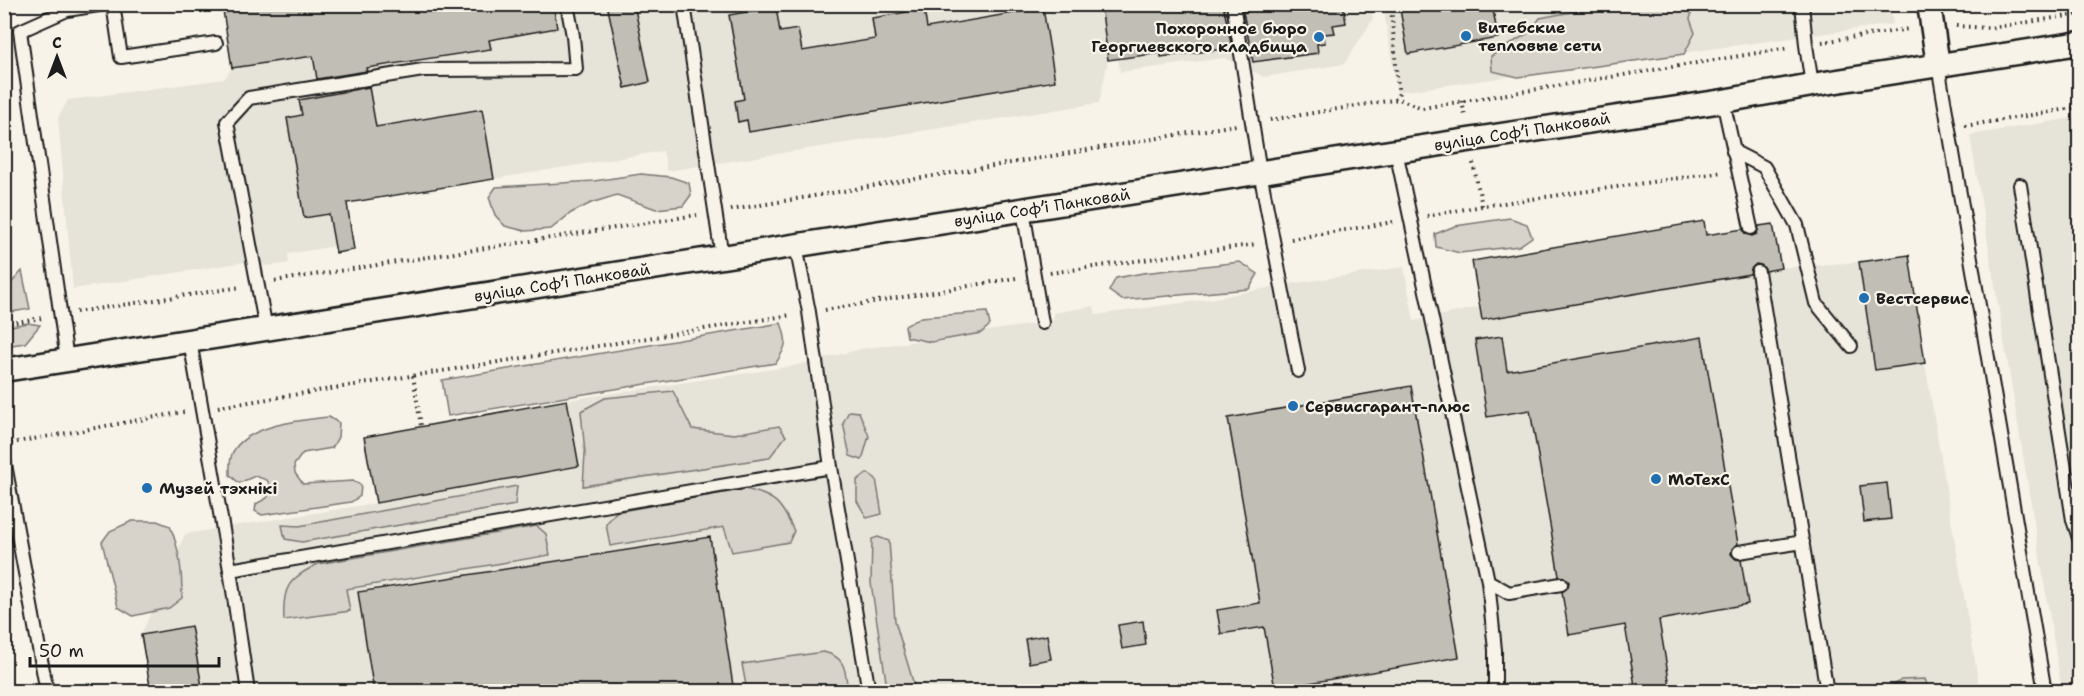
<svg xmlns="http://www.w3.org/2000/svg" width="2084" height="696" viewBox="0 0 2084 696" font-family="'Shantell Sans',sans-serif">
  <style>
    .built { fill: #e6e3d9 }
    .green { fill: #d7d3cb; stroke: #7a7874; stroke-width: 1.5 }
    .building { fill: #c0beb5; stroke: #1c1c1c; stroke-width: 1.5 }
    .lines { fill: none; stroke-linecap: round; stroke-linejoin: round }
    .lane-casing { stroke: #1c1c1c; stroke-width: 16 }
    .street-casing { stroke: #1c1c1c; stroke-width: 27 }
    .path { stroke: #1c1c1c; stroke-width: 4; stroke-dasharray: 1.5 4.5; stroke-linecap: butt }
    .lane { stroke: #f7f3e8; stroke-width: 12 }
    .street { stroke: #f7f3e8; stroke-width: 22 }
    .poi-dot { fill: #1f6fb2; stroke: #f7f3e8; stroke-width: 2 }
    .labels { text-anchor: middle; stroke-width: 4.5; stroke-linejoin: round; paint-order: stroke }
    .poi-label { font-size: 16px; font-weight: bold; fill: #1c1c1c; stroke: #f7f3e8; text-anchor: start }
    .street-label { font-size: 16px; fill: #1c1c1c; stroke: #f7f3e8 }
  </style>
  <rect width="100%" height="100%" fill="#f7f3e8"/>
  <filter id="ink" filterUnits="userSpaceOnUse"><feTurbulence type="fractalNoise" baseFrequency=".0167" numOctaves="2"/><feDisplacementMap in="SourceGraphic" scale="12" xChannelSelector="R" yChannelSelector="G"/><feConvolveMatrix kernelMatrix="1 2 1 2 8 2 1 2 1" color-interpolation-filters="sRGB"/></filter>
  <g filter="url(#ink)">
    <!-- built -->
    <path class="built" d="M1890 4 1893 24 1397 92 1383 5Z
      M483 5H1101L1108 60 1099 103 667 171 663 151 347 203 353 243 288 254 289 263 268 266 245 262 73 289 58 118 68 100 224 79 232 68 313 56 316 75 491 49Z
      M1110 5H1371L1373 19 1344 64 1264 77 1224 58 1120 72Z
      M2079 117V691H2062L1970 135Z
      M1704 221 1707 235 1773 224 1781 268 1859 262 1909 255 1925 363 1980 691 151 692 141 635 185 534 376 503 579 467 567 400 794 366 861 349 1042 323 1054 320 1053 313 1094 306 1096 315 1210 299 1283 285 1404 267 1414 321 1480 307 1472 261Z"/>
    <!-- green -->
    <path class="green" d="M1608 5H1694L1690 19 1695 33 1684 54 1518 77 1492 71 1491 56 1530 32 1540 18Z
      M641 174 671 177 689 183 691 195 683 206 656 209 617 195 591 203 571 213 551 229 525 231 505 226 495 215 489 197 496 187 594 181Z
      M1510 218 1527 224 1532 237 1519 246 1460 253 1436 247 1435 234 1455 226Z
      M1240 262 1258 274 1249 289 1122 300 1109 291 1116 278 1143 273Z
      M22 271 30 309 5 313V290Z
      M987 312 990 325 981 333 931 342 907 337 905 326 921 317Z
      M28 323 40 325 25 343 5 346V327Z
      M781 323C788 342 787 346 776 363L448 416 442 380Z
      M673 391 692 429 734 434 779 426 786 436 769 458 583 486 585 453 581 411 605 398Z
      M849 411 859 412 869 436 862 460 850 456 843 423Z
      M329 417 339 423 338 437 332 448 303 453 294 465 295 473 303 484 353 481 361 485 360 496 351 502 262 515 255 511 256 504 267 498 272 489 267 480 255 476 239 483 230 475C230 467 229 459 233 452 247 425 302 420 329 417Z
      M868 473 876 479 882 514 867 518 857 501V480Z
      M517 486 515 505 302 542 285 539 282 525 299 526Z
      M745 489C776 496 781 503 794 531L789 542 732 552 724 527 610 546 606 524 616 512Z
      M132 521H157L170 526C180 550 182 572 182 598L169 608 133 616 118 607 102 542 110 531Z
      M537 526 546 534 550 555 346 589 350 611 284 620C282 586 289 579 318 564Z
      M878 537 889 541 895 621 914 685 912 691H890L886 681 871 583 872 539Z
      M823 652C847 657 845 671 848 691H747L742 664Z
      M1925 679 1929 691H1886L1901 680Z"/>
    <!-- building -->
    <path class="building" d="M222 4H553L557 28 489 40 491 49 366 68 367 71 317 79 313 56 232 68Z
      M607 4H634L650 82 625 88Z
      M1101 4H1156V8L1180 4H1223L1232 48 1161 57V53L1108 60Z
      M1293 4H1343L1346 23 1333 25 1335 33 1324 34 1325 43 1317 44 1318 53 1253 62 1243 12Z
      M1399 4H1492L1498 38 1408 54Z
      M776 7 780 32 798 29 802 51 875 39 872 18 924 9 927 28 1043 8 1055 81 749 132 747 120 738 122 735 101 744 99 729 15Z
      M369 87 376 127 482 109 494 179 347 203 354 250 336 253 329 214 304 218 287 118 302 115 299 100Z
      M1704 221 1706 235 1743 229 1745 234 1752 236 1757 234 1759 226 1773 224 1781 268 1766 271 1761 265 1756 264 1751 269 1750 274 1482 320 1472 261Z
      M1909 255 1925 363 1875 370 1859 262Z
      M1502 336 1507 371 1702 337 1738 544 1732 549 1731 554 1736 559 1741 560 1748 604 1659 620 1671 692H1636L1625 625 1569 635 1562 592 1568 587 1569 582 1564 577 1559 576 1530 410 1487 417 1475 340Z
      M1411 386 1459 657 1275 689 1264 627 1221 634 1217 610 1260 603 1228 418Z
      M567 400 579 466 376 503 364 437Z
      M1887 483 1891 519 1864 522 1860 486Z
      M710 537 734 692H374L358 592Z
      M1143 621 1146 645 1122 649 1118 625Z
      M191 626 203 692H151L141 635Z
      M1047 635 1051 659 1029 663 1025 639Z"/>
    <g class="lines">
      <defs>
        <path id="lane" d="M113 4 121 57 216 43
          M684 4 722 257
          M1233 4 1260 172 1298 371
          M1802 4 1806 45 1812 85
          M1938 65 2045 692
          M1723 101 1751 228
          M1396 151 1488 581 1509 593 1561 584
          M1733 151 1764 167 1797 225 1816 303 1851 346
          M2020 185 2073 520 2080 541
          M1023 210 1042 323
          M796 246 809 312 831 467 869 692
          M1758 272 1827 692
          M266 329 227 122 249 98 423 70 576 69 573 36 567 4
          M190 341 230 570 248 692
          M67 360 20 31 67 10 105 4
          M4 459 47 692
          M1739 552 1803 542
          M230 570 831 467
          M1488 581 1495 650V692"/>
        <path id="street" d="M1929 4 1938 65
          M4 370 1396 151 1723 101 1812 85 2080 43"/>
      </defs>
      <!-- lane casing -->
      <use href="#lane" class="lane-casing"/>
      <!-- street casing -->
      <use href="#street" class="street-casing"/>
      <!-- path -->
      <path class="path" d="M1393 4 1391 7 1399 99
        M1956 26 1990 28 2080 14
        M1822 42 1909 29
        M1462 101 1465 117
        M1270 120 1399 99 1422 108 1788 48
        M1965 126 2080 107
        M1473 163 1482 206
        M731 210 1236 125
        M1427 216 1482 206 1722 172
        M1291 239 1393 222
        M1050 273 1257 244
        M275 281 697 215
        M825 310 1016 278
        M76 312 241 287
        M4 324 42 318
        M413 376 421 426
        M218 407 791 315
        M11 443 184 412"/>
      <!-- lane -->
      <use href="#lane" class="lane"/>
      <!-- street -->
      <use href="#street" class="street"/>
    </g>
  </g>
  <!-- markers -->
  <g class="poi-dot">
    <circle cx="1466" cy="36" r="6"/>
    <circle cx="1319" cy="37" r="6"/>
    <circle cx="1864" cy="298" r="6"/>
    <circle cx="1293" cy="406" r="6"/>
    <circle cx="1656" cy="479" r="6"/>
    <circle cx="147" cy="488" r="6"/>
  </g>
  <g class="labels">
    <!-- poi labels -->
    <g class="poi-label">
      <text x="1478" y="33">Витебские<tspan x="1478" dy="18">тепловые сети</tspan></text>
      <text x="1307" y="34" text-anchor="end">Похоронное бюро<tspan x="1307" dy="18">Георгиевского кладбища</tspan></text>
      <text x="1876" y="304">Вестсервис</text>
      <text x="1305" y="412">Сервисгарант-плюс</text>
      <text x="1668" y="485">MoTexC</text>
      <text x="159" y="494">Музей тэхнікі</text>
    </g>
    <!-- street labels -->
    <g class="street-label">
      <text transform="translate(1522 131) rotate(-9)" y="6">вуліца Софʼі Панковай</text>
      <text transform="translate(1042 207) rotate(-9)" y="6">вуліца Софʼі Панковай</text>
      <text transform="translate(562 282) rotate(-9)" y="6">вуліца Софʼі Панковай</text>
    </g>
  </g>
  <!-- margin -->
  <rect width="2084" height="696" fill="none" stroke="#f7f3e8" stroke-width="24"/>
  <rect x="12" y="12" width="2060" height="672" fill="none" stroke="#1c1c1c" stroke-width="2" filter="url(#ink)"/>
  <!-- north arrow -->
  <g transform="translate(57 57)" stroke="#f7f3e8" stroke-width="4.5" paint-order="stroke">
  <path d="M0-4.5L10 22L0 15L-10 22Z" fill="#1c1c1c"/>
  <text y="-9" font-size="16" font-weight="bold" text-anchor="middle" fill="#1c1c1c">С</text>
  </g>
  <!-- scale -->
  <path d="M30 657v9h189v-9" fill="none" stroke="#1c1c1c" stroke-width="3"/>
  <text x="39" y="657" font-size="18" fill="#1c1c1c" stroke="#f7f3e8" stroke-width="4.5" paint-order="stroke">50 m</text>
</svg>
